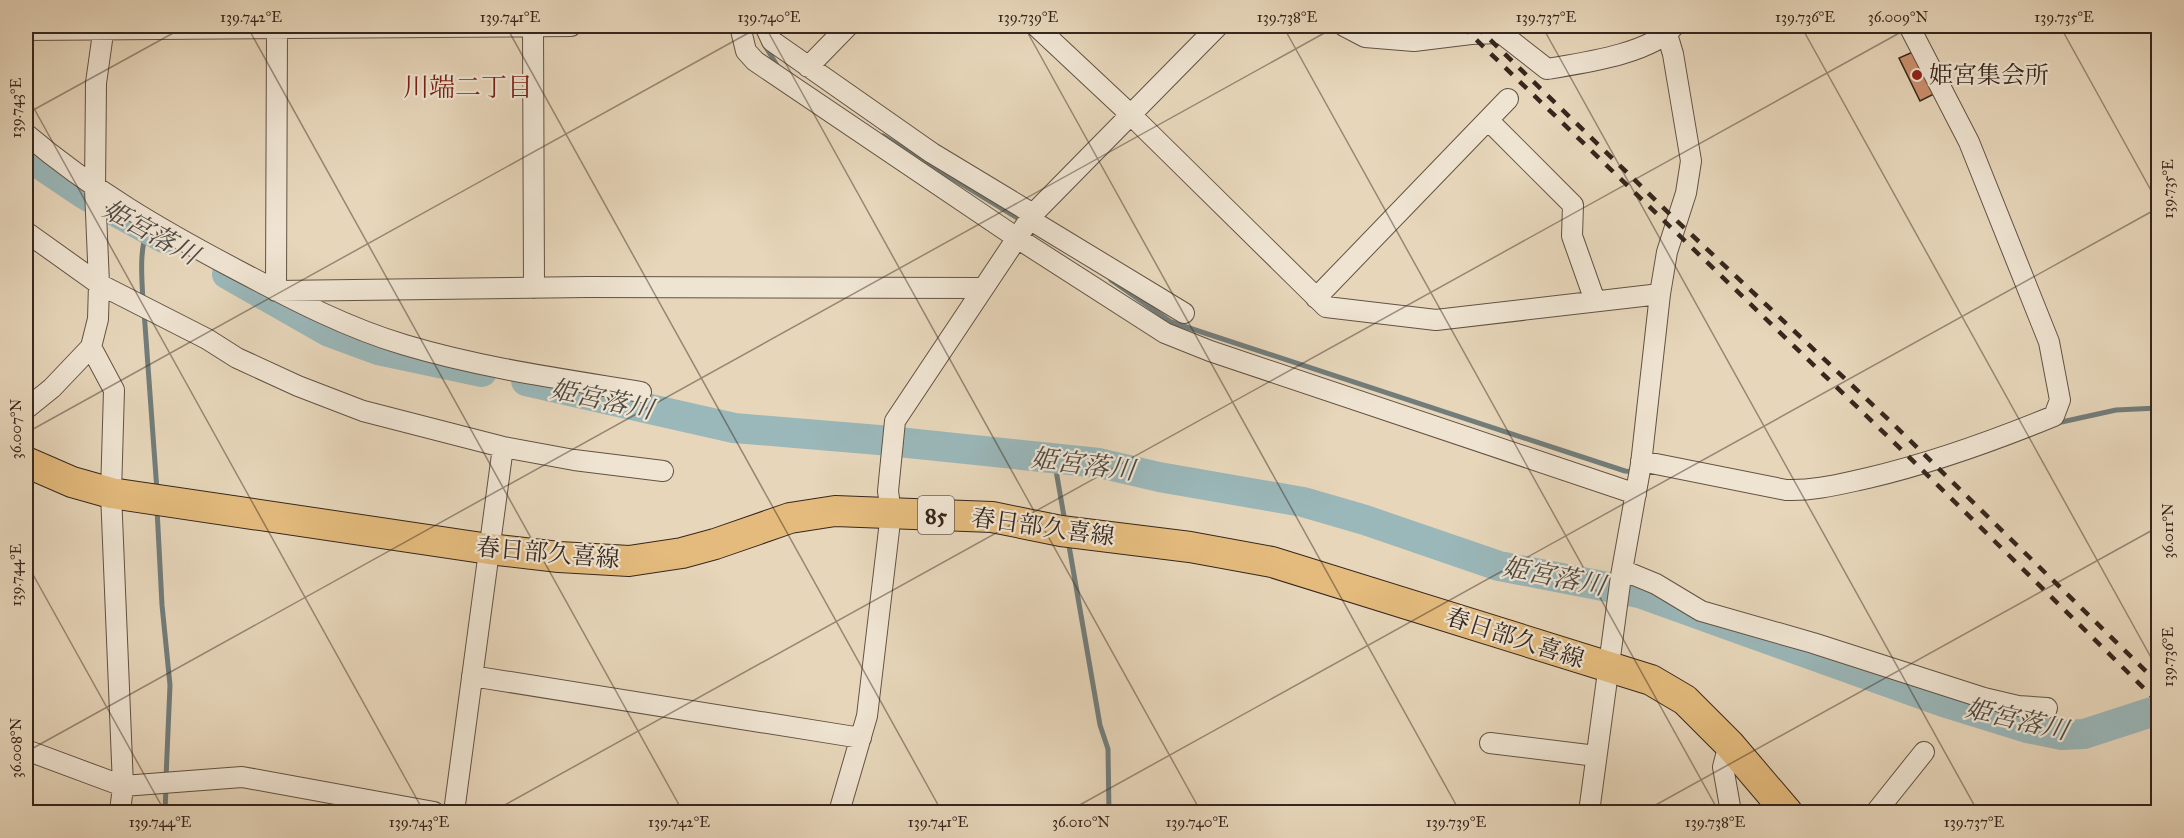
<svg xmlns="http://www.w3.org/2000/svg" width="2184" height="838" viewBox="0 0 2184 838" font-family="'IM FELL Great Primer','Noto Serif JP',serif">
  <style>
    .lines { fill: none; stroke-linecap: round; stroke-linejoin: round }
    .stream { stroke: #727d7b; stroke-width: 5 }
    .river { stroke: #9ab7b9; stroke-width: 30 }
    .building { fill: #cc906d; stroke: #36261d; stroke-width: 1.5 }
    .street-casing { stroke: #625244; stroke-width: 22 }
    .primary-casing { stroke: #36261d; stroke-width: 32 }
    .street { stroke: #efe4d2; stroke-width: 20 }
    .primary { stroke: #e4bb7d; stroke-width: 30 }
    .rail { stroke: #36261d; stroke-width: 4.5; stroke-dasharray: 10 10; stroke-linecap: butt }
    .ticks { fill: none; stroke: #36261d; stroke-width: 1.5; stroke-opacity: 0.45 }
    .poi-dot { fill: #8f2418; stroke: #efe4d2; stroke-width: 2 }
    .labels { text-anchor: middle; stroke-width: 4.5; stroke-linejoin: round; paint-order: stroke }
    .shield { fill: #efe4d2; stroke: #6e5f53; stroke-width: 1.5 }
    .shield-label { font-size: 22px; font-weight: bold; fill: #36261d }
    .poi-label { font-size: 24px; fill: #36261d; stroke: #efe4d2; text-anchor: start }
    .street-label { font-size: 24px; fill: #36261d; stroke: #efe4d2 }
    .neighbourhood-label { font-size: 26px; fill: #7a1f14; stroke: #efe4d2 }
    .water-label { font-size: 26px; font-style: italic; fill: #4f4a44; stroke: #efe4d2 }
    .neatline { fill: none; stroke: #36261d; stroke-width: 2 }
    .ticks-label { font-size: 15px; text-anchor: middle; fill: #36261d }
  </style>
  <rect width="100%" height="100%" fill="#e7d6ba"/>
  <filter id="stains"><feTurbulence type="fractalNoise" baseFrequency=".00333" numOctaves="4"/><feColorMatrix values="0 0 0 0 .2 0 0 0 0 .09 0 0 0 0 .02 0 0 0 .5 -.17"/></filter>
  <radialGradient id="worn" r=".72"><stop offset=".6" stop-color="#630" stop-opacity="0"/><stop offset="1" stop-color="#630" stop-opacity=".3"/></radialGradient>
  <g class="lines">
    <!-- stream -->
    <path class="stream" d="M764 44 778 67
      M883 136 1024 222
      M1111 280 1171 322 1625 471 1635 472
      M143 302C142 279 139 252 147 231
      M144 311 157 491
      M2057 423 2116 410 2158 408
      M1054 459 1065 522
      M157 509 162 605 170 685 166 778
      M1068 540 1100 725 1108 749 1109 812
      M165 812 166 787"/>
    <!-- river -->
    <path class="river" d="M26 155 84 194 164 238
      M227 274 329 332 378 350 482 372
      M526 381 734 428 879 440 1099 463 1159 477 1303 502 1365 520 1499 566 1639 593 1943 702 2027 728 2062 735 2084 734 2158 710"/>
  </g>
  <!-- building -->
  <path class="building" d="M1915 51 1936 93 1920 101 1899 58Z"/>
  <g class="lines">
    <defs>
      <path id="street" d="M277 26 276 291 588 287 983 288
        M533 26 534 288
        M740 26 746 51 755 61 1017 238 1165 333 1210 351 1636 494
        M765 26 772 41 932 153 1033 214
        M1036 26 1131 115 1326 307 1436 320 1660 294
        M1344 26 1365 37 1414 41 1471 34 1501 33 1547 69C1582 63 1651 54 1674 26
        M26 30 571 26
        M808 67 848 26
        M1488 120 1573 205 1572 236 1595 301
        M26 134C92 190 163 231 239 271 292 299 347 328 405 345 482 368 562 379 641 392
        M1029 219 1184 313
        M26 232 99 284 207 339 237 358 298 386 363 411 503 447 574 460 663 471
        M1316 298 1508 99
        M91 347 114 390 111 493 123 786 120 812
        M26 409 52 388 91 347 98 319 99 284 95 189 96 83 104 26
        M1641 461 1786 490C1815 491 1840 484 1868 478 1932 463 1993 441 2054 416L2060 400 2049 342 1969 142 1909 26
        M1622 570 1656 584 1701 611 1813 643 1984 698 2018 706 2047 708
        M472 676 861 738
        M1490 743 1596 756
        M1729 744 1723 767 1731 812
        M26 750 123 786 242 777 434 812
        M454 812 503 447
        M839 812 867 716 891 513 888 491 895 421 1033 214 1218 26
        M1589 812 1621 576 1641 464 1660 294 1667 252 1686 193 1691 161 1673 54 1667 34
        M1876 812 1924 752"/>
      <path id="primary" d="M26 462 72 482 111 493 489 549 559 557 629 561 682 553 715 544 790 518 835 511 992 517 1061 531 1190 547 1272 562 1651 680 1685 700 1729 744 1787 812"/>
    </defs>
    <!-- street casing -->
    <use href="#street" class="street-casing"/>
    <!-- primary casing -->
    <use href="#primary" class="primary-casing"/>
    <!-- street -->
    <use href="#street" class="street"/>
    <!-- primary -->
    <use href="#primary" class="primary"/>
    <!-- rail -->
    <path class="rail" d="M1462 26 1907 455 2158 702
      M1476 26 1677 221 1890 421 2158 683"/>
  </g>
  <!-- ticks -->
  <path class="ticks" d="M247 26 683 812M506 26 942 812M765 26 1201 812M1024 26 1460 812M1283 26 1719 812M1542 26 1978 812M1801 26 2158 670M2060 26 2158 203M26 94 424 812M26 114 186 26M26 433 761 26M26 562 165 812M26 752 1337 26M492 812 1912 26M1067 812 2158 208M1643 812 2158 527"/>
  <!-- markers -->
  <circle class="poi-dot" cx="1917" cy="75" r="6"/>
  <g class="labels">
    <!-- shield labels -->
    <rect class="shield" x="918" y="496" width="36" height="38" rx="4.5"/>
    <g class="shield-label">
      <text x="936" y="523">85</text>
    </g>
    <!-- poi labels -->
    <g class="poi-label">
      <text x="1929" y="83">姫宮集会所</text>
    </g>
    <!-- street labels -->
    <g class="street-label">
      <text transform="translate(1043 527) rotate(8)" y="8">春日部久喜線</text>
      <text transform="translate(548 553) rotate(5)" y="8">春日部久喜線</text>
      <text transform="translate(1515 638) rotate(18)" y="8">春日部久喜線</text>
    </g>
    <!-- neighbourhood labels -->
    <g class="neighbourhood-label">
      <text x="468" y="96">川端二丁目</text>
    </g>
    <!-- water labels -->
    <g class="water-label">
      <text transform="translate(151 232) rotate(29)" y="9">姫宮落川</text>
      <text transform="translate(602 399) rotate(12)" y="9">姫宮落川</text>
      <text transform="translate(1083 464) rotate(7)" y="9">姫宮落川</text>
      <text transform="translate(1554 576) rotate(11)" y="9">姫宮落川</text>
      <text transform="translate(2017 719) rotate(13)" y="9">姫宮落川</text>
    </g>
  </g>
  <!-- margin -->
  <rect width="2184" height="838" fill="none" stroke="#e7d6ba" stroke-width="66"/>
  <rect x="33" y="33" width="2118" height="772" class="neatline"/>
  <g class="ticks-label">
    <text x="251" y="22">139.742°E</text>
    <text x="510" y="22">139.741°E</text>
    <text x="769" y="22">139.740°E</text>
    <text x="1028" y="22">139.739°E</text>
    <text x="1287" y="22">139.738°E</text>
    <text x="1546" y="22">139.737°E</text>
    <text x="1805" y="22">139.736°E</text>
    <text x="1898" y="22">36.009°N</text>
    <text x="2064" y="22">139.735°E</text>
    <text transform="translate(16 108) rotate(-90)" y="5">139.743°E</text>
    <text transform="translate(2168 189) rotate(-90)" y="5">139.735°E</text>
    <text transform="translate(16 429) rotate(-90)" y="5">36.007°N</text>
    <text transform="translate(2168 531) rotate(-90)" y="5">36.011°N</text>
    <text transform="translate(16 575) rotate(-90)" y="5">139.744°E</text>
    <text transform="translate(2168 657) rotate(-90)" y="5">139.736°E</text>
    <text transform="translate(16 748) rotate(-90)" y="5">36.008°N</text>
    <text x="160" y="827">139.744°E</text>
    <text x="419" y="827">139.743°E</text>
    <text x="679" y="827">139.742°E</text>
    <text x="938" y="827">139.741°E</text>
    <text x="1081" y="827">36.010°N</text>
    <text x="1197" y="827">139.740°E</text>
    <text x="1456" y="827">139.739°E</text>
    <text x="1715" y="827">139.738°E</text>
    <text x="1974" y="827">139.737°E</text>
  </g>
  <rect width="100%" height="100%" filter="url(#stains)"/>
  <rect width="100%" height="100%" fill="url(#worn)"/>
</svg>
